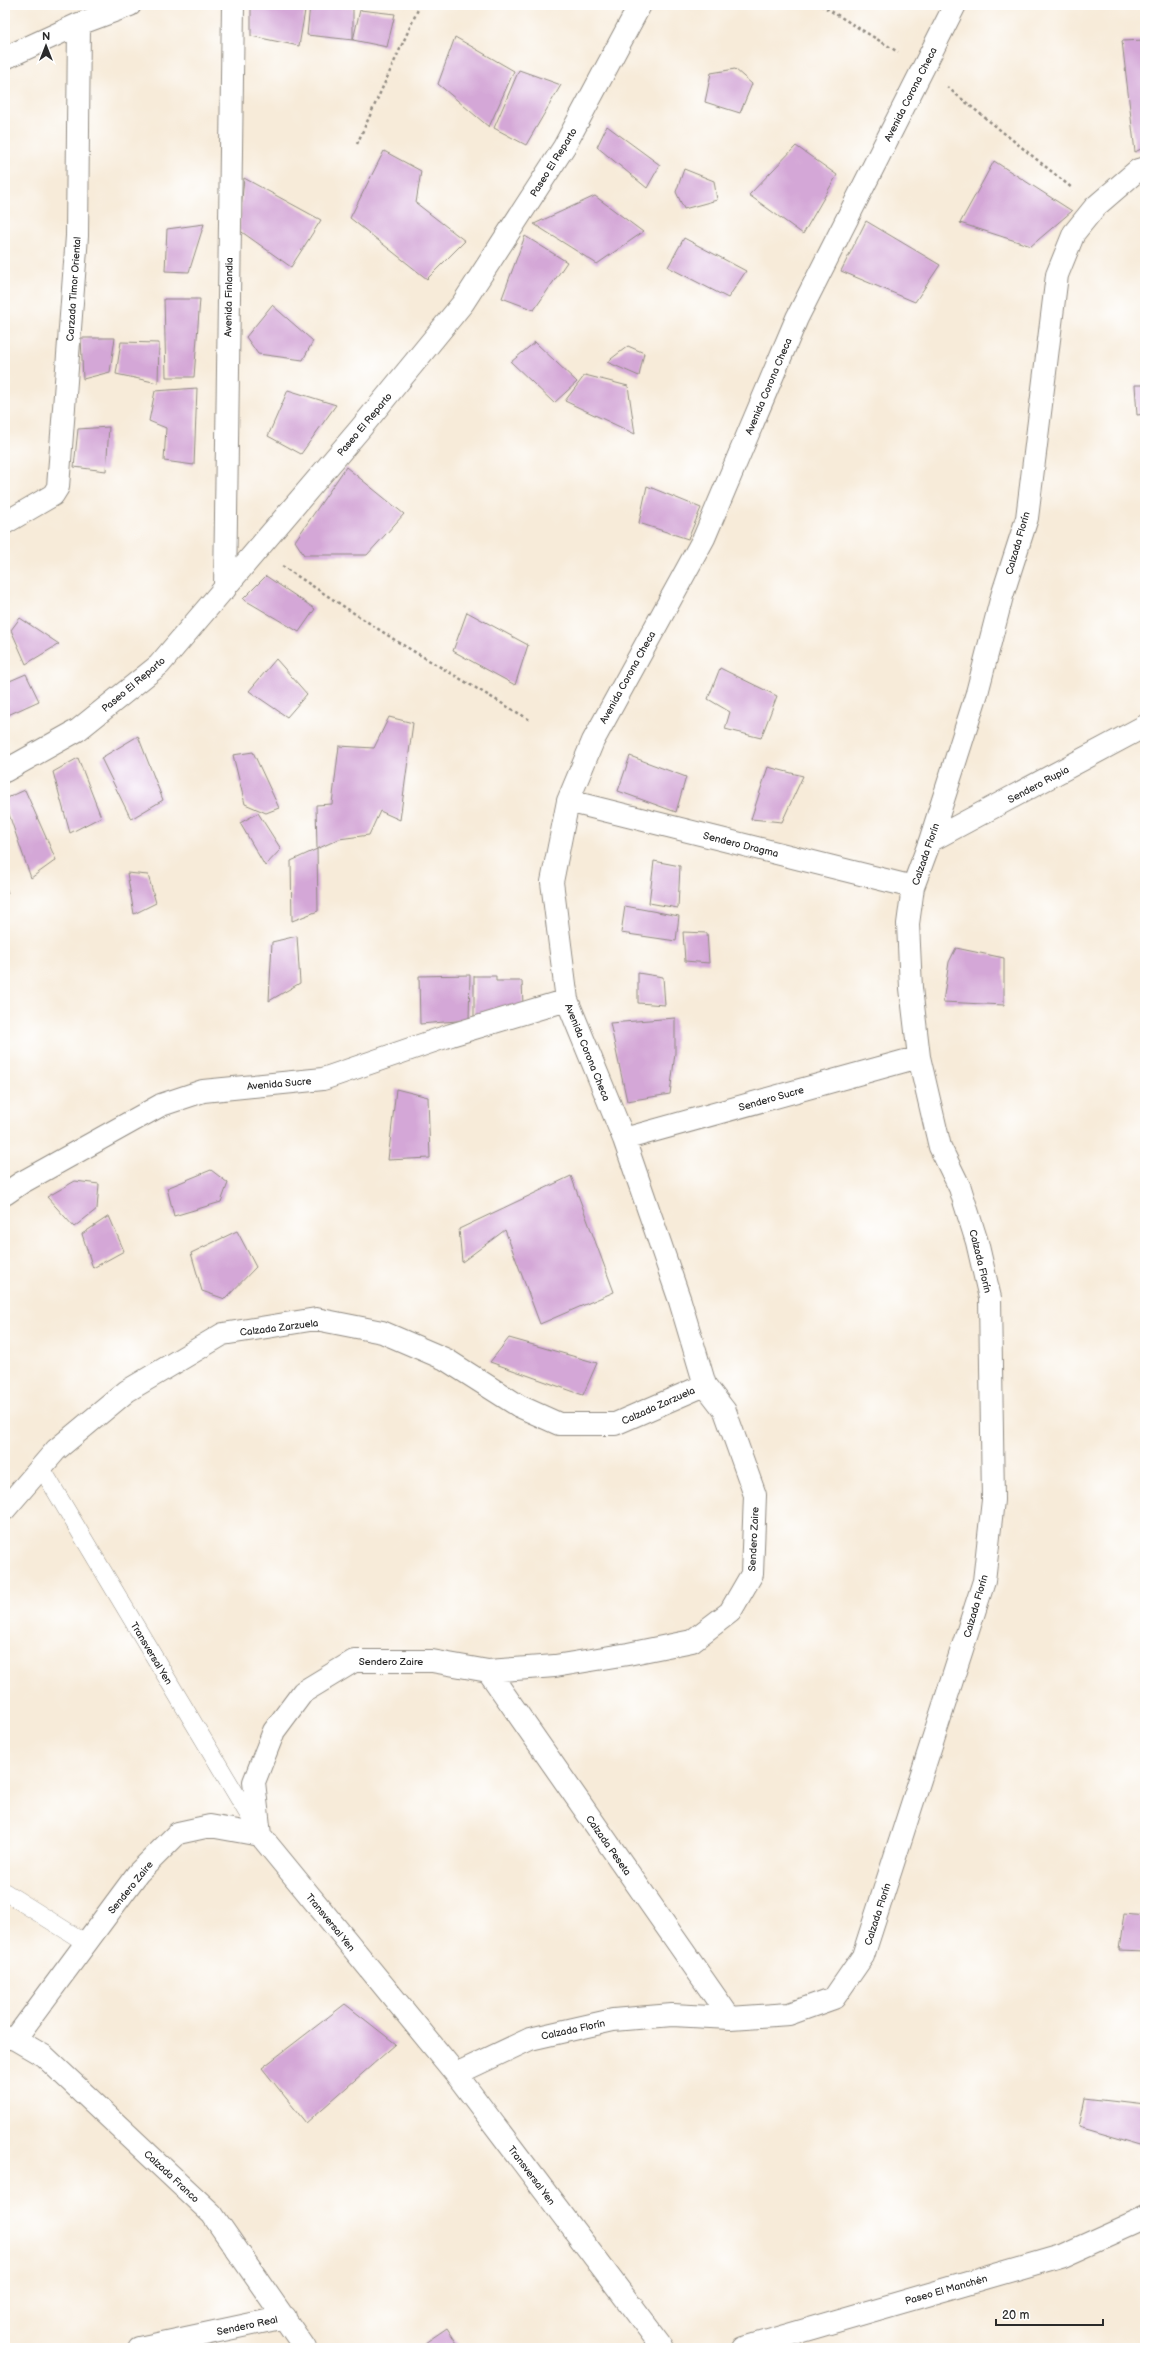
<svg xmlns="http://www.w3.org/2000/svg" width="1150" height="2353" viewBox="0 0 1150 2353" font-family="'Balsamiq Sans',sans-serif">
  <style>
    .building { fill: #d4a7d7 }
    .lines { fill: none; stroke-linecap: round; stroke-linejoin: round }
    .lane-casing { stroke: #918b82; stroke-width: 18 }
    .street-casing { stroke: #918b82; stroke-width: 24 }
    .secondary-casing { stroke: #918b82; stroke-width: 24 }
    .path { stroke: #918b82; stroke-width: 2.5; stroke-dasharray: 3 3; stroke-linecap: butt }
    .lane { stroke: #fff; stroke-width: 17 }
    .street { stroke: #fff; stroke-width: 22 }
    .secondary { stroke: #fff; stroke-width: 22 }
    .labels { text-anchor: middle; stroke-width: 3; stroke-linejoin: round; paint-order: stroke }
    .street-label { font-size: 10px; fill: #2b2b2b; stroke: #fff }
  </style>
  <rect width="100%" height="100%" fill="#fff"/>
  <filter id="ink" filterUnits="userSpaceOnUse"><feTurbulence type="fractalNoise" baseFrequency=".025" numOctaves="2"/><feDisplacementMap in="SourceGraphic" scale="8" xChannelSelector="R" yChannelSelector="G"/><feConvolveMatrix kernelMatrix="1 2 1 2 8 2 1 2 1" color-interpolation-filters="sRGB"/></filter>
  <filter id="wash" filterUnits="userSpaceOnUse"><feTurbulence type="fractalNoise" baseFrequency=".012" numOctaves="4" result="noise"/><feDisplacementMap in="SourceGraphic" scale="16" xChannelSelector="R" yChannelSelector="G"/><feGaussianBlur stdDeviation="0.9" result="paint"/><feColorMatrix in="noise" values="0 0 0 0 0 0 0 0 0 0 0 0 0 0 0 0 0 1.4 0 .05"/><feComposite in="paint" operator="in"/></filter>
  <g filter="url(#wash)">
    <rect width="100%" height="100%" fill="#f7ebd9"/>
    <g id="blocks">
      <!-- building -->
      <path class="building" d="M251 5H306L299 46 251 36Z
        M310 5 353 8V40L360 10 395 14 387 47 353 40 307 35Z
        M455 37 514 71 489 127 438 84Z
        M1145 40V147L1135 152 1122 41Z
        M735 69 752 84 740 113 705 102 711 73Z
        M519 70 561 85 526 145 494 128Z
        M607 126 660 165 647 188 597 147Z
        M796 146 837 175 803 234 749 195Z
        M384 151 421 171 416 203 465 241 427 279 350 218Z
        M994 161 1072 211 1031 246 960 223Z
        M684 169 714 181 717 200 684 209 676 192Z
        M244 178 321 220 291 267 239 230Z
        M595 196 643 232 597 264 534 224Z
        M866 221 940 265 915 302 841 271Z
        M204 224 189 272 165 271 167 229Z
        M525 236 567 262 534 310 502 298Z
        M684 238 746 271 728 298 668 267Z
        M164 299H200L194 377H166Z
        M272 305 313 341 303 360 258 354 246 337Z
        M81 338H115L110 372 83 379Z
        M121 342 159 343 158 383 116 374Z
        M535 342 577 382 554 403 511 362Z
        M628 346 644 353 639 376 607 362Z
        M585 375 628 386 635 434 565 401Z
        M1135 385H1145V414L1137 415Z
        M197 388 194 465 164 461 166 428 149 421 155 391Z
        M288 390 336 405 301 454 268 436Z
        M109 427 106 471 74 467 78 429Z
        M346 467 404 514 367 555H304L295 541Z
        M647 486 701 508 688 539 639 523Z
        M266 576 315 609 299 632 243 599Z
        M467 612 528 645 515 685 453 651Z
        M20 618 59 644 26 664 11 630Z
        M276 659 307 694 287 717 249 691Z
        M720 668 777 696 761 738 725 729 730 712 708 699Z
        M26 674 39 701 8 715 5 711V683Z
        M389 717 413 723 400 820 380 811 369 835 339 839 317 849 318 911 292 921 291 861 317 849 316 805 332 804 339 746 374 748Z
        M138 736 163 800 131 819 101 758Z
        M253 752 279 808 266 813 245 804 233 755Z
        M630 756 686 777 676 812 618 791Z
        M78 758 101 817 70 833 53 772Z
        M768 767 803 776 782 822 751 819Z
        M25 790 56 860 31 878 5 803V799Z
        M258 813 281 849 265 866 240 823Z
        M654 861 680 866 678 908 649 903Z
        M127 873 148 875 156 903 134 914Z
        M5 885 8 893 5 895Z
        M625 906 679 916 676 941 621 933Z
        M683 932 707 933 709 963 685 961Z
        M297 936 300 983 269 1001 272 942Z
        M956 948 1004 958V1005L943 1002 949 962Z
        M638 973 663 977 665 1005 638 1003Z
        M470 975 469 1020 420 1024 419 976Z
        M474 976H496V981H522L523 1005 474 1017Z
        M675 1018V1053L670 1094 627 1101 610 1023Z
        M396 1089 428 1097 430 1158 388 1160Z
        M211 1170 228 1183 221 1202 174 1216 167 1188Z
        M571 1176 614 1292 540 1324 505 1230 462 1262 459 1229Z
        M75 1181 99 1184 97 1209 74 1227 47 1197Z
        M109 1216 124 1251 93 1268 82 1234Z
        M237 1231 256 1267 225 1299 202 1291 191 1253Z
        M509 1338 597 1363 583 1395 490 1362Z
        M1124 1914 1145 1916V1952L1119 1951Z
        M345 2004 396 2044 306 2123 262 2068Z
        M1085 2098 1145 2105V2146L1079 2127Z
        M447 2328 460 2348H427L425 2343Z"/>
    </g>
  </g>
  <g filter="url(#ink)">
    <use href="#blocks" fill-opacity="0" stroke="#918b82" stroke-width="1"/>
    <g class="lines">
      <defs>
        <path id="lane" d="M41 1467 258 1831
          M5 1892 86 1943"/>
        <path id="street" d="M5 58 79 24 130 5
          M5 523 53 495 58 487 77 236 79 24
          M225 589 233 5
          M568 801 913 887
          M930 841 1145 726
          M624 1139 919 1057
          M5 1194 21 1183 161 1105 203 1091 323 1079 451 1035 567 1000
          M5 1509 56 1450 127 1391 223 1334 316 1319 382 1332 445 1359 519 1406 559 1424H615L705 1385
          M488 1671 730 2018
          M260 1835 254 1782 274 1731 303 1692 354 1661H432L488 1671 555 1666 628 1654 692 1641 730 1612 752 1574 755 1495 725 1411 705 1385 680 1301 624 1139 567 1000 552 882 568 801 593 741 704 538 797 318 955 5
          M260 1835 456 2074 663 2348
          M5 2037 15 2039 44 2056 212 2214 305 2348
          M15 2039 138 1873 178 1833 210 1826 260 1835
          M456 2074 530 2039 613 2020 672 2015 730 2018 789 2014 834 1998 863 1956 984 1581 993 1500 990 1298 977 1242 960 1188 940 1147 919 1057 911 988 908 924 913 887 930 841 977 693 1002 596 1027 518 1057 275 1074 233 1095 207 1138 170 1145 168
          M139 2348 285 2317"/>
        <path id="secondary" d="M5 771 78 730 159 665 360 429 463 303 564 147 640 5
          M743 2348 1061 2256 1145 2218"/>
      </defs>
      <!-- lane casing -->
      <use href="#lane" class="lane-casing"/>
      <!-- street casing -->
      <use href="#street" class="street-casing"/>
      <!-- secondary casing -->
      <use href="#secondary" class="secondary-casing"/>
      <!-- path -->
      <path class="path" d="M821 5 898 52
        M947 87 1072 188
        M357 144 420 5
        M282 566 398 642 530 720"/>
      <!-- lane -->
      <use href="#lane" class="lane"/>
      <!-- street -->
      <use href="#street" class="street"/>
      <!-- secondary -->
      <use href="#secondary" class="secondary"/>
    </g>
  </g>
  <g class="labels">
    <!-- street labels -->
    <g class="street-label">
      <text transform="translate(910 94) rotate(-63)" y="4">Avenida Corona Checa</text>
      <text transform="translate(553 162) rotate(-58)" y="4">Paseo El Reparto</text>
      <text transform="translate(73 289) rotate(-86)" y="4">Carzada Timor Oriental</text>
      <text transform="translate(228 297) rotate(-89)" y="4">Avenida Finlandia</text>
      <text transform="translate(768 386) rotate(-67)" y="4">Avenida Corona Checa</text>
      <text transform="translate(364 424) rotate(-50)" y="4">Paseo El Reparto</text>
      <text transform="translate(1017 543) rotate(-74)" y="4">Calzada Florín</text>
      <text transform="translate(627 677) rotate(-61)" y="4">Avenida Corona Checa</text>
      <text transform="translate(133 684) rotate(-40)" y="4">Paseo El Reparto</text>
      <text transform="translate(1038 784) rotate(-28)" y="4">Sendero Rupia</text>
      <text transform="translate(741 844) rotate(14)" y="4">Sendero Dragma</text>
      <text transform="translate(925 854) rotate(-71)" y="4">Calzada Florín</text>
      <text transform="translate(588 1052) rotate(68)" y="4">Avenida Corona Checa</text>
      <text transform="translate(279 1083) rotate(-5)" y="4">Avenida Sucre</text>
      <text transform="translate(771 1098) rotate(-16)" y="4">Sendero Sucre</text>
      <text transform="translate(981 1261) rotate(76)" y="4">Calzada Florín</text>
      <text transform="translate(279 1327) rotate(-7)" y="4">Calzada Zarzuela</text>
      <text transform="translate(658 1405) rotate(-24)" y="4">Calzada Zarzuela</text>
      <text transform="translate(753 1539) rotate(-87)" y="4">Sendero Zaire</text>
      <text transform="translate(975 1606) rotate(-74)" y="4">Calzada Florín</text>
      <text transform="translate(152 1653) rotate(59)" y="4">Transversal Yen</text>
      <text x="391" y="1665">Sendero Zaire</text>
      <text transform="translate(609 1845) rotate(55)" y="4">Calzada Peseta</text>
      <text transform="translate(130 1887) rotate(-51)" y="4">Sendero Zaire</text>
      <text transform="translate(877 1914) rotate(-72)" y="4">Calzada Florín</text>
      <text transform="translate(331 1922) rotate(51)" y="4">Transversal Yen</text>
      <text transform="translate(573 2029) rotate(-12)" y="4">Calzada Florín</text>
      <text transform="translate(532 2175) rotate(53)" y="4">Transversal Yen</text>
      <text transform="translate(172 2176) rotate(43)" y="4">Calzada Franco</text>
      <text transform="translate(946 2289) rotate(-16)" y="4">Paseo El Manchén</text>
      <text transform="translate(247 2325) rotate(-12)" y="4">Sendero Real</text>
    </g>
  </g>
  <!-- margin -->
  <rect width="1150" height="2353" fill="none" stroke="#fff" stroke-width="20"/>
  <!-- north arrow -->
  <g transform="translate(46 46)" stroke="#ffffff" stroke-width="3" paint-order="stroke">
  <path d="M0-3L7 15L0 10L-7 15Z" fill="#2b2b2b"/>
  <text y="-6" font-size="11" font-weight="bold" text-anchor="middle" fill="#2b2b2b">N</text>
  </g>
  <!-- scale -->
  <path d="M996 2319v6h107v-6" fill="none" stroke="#2b2b2b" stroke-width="2"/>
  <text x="1002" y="2319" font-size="12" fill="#2b2b2b" stroke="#ffffff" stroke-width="3" paint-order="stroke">20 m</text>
</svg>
